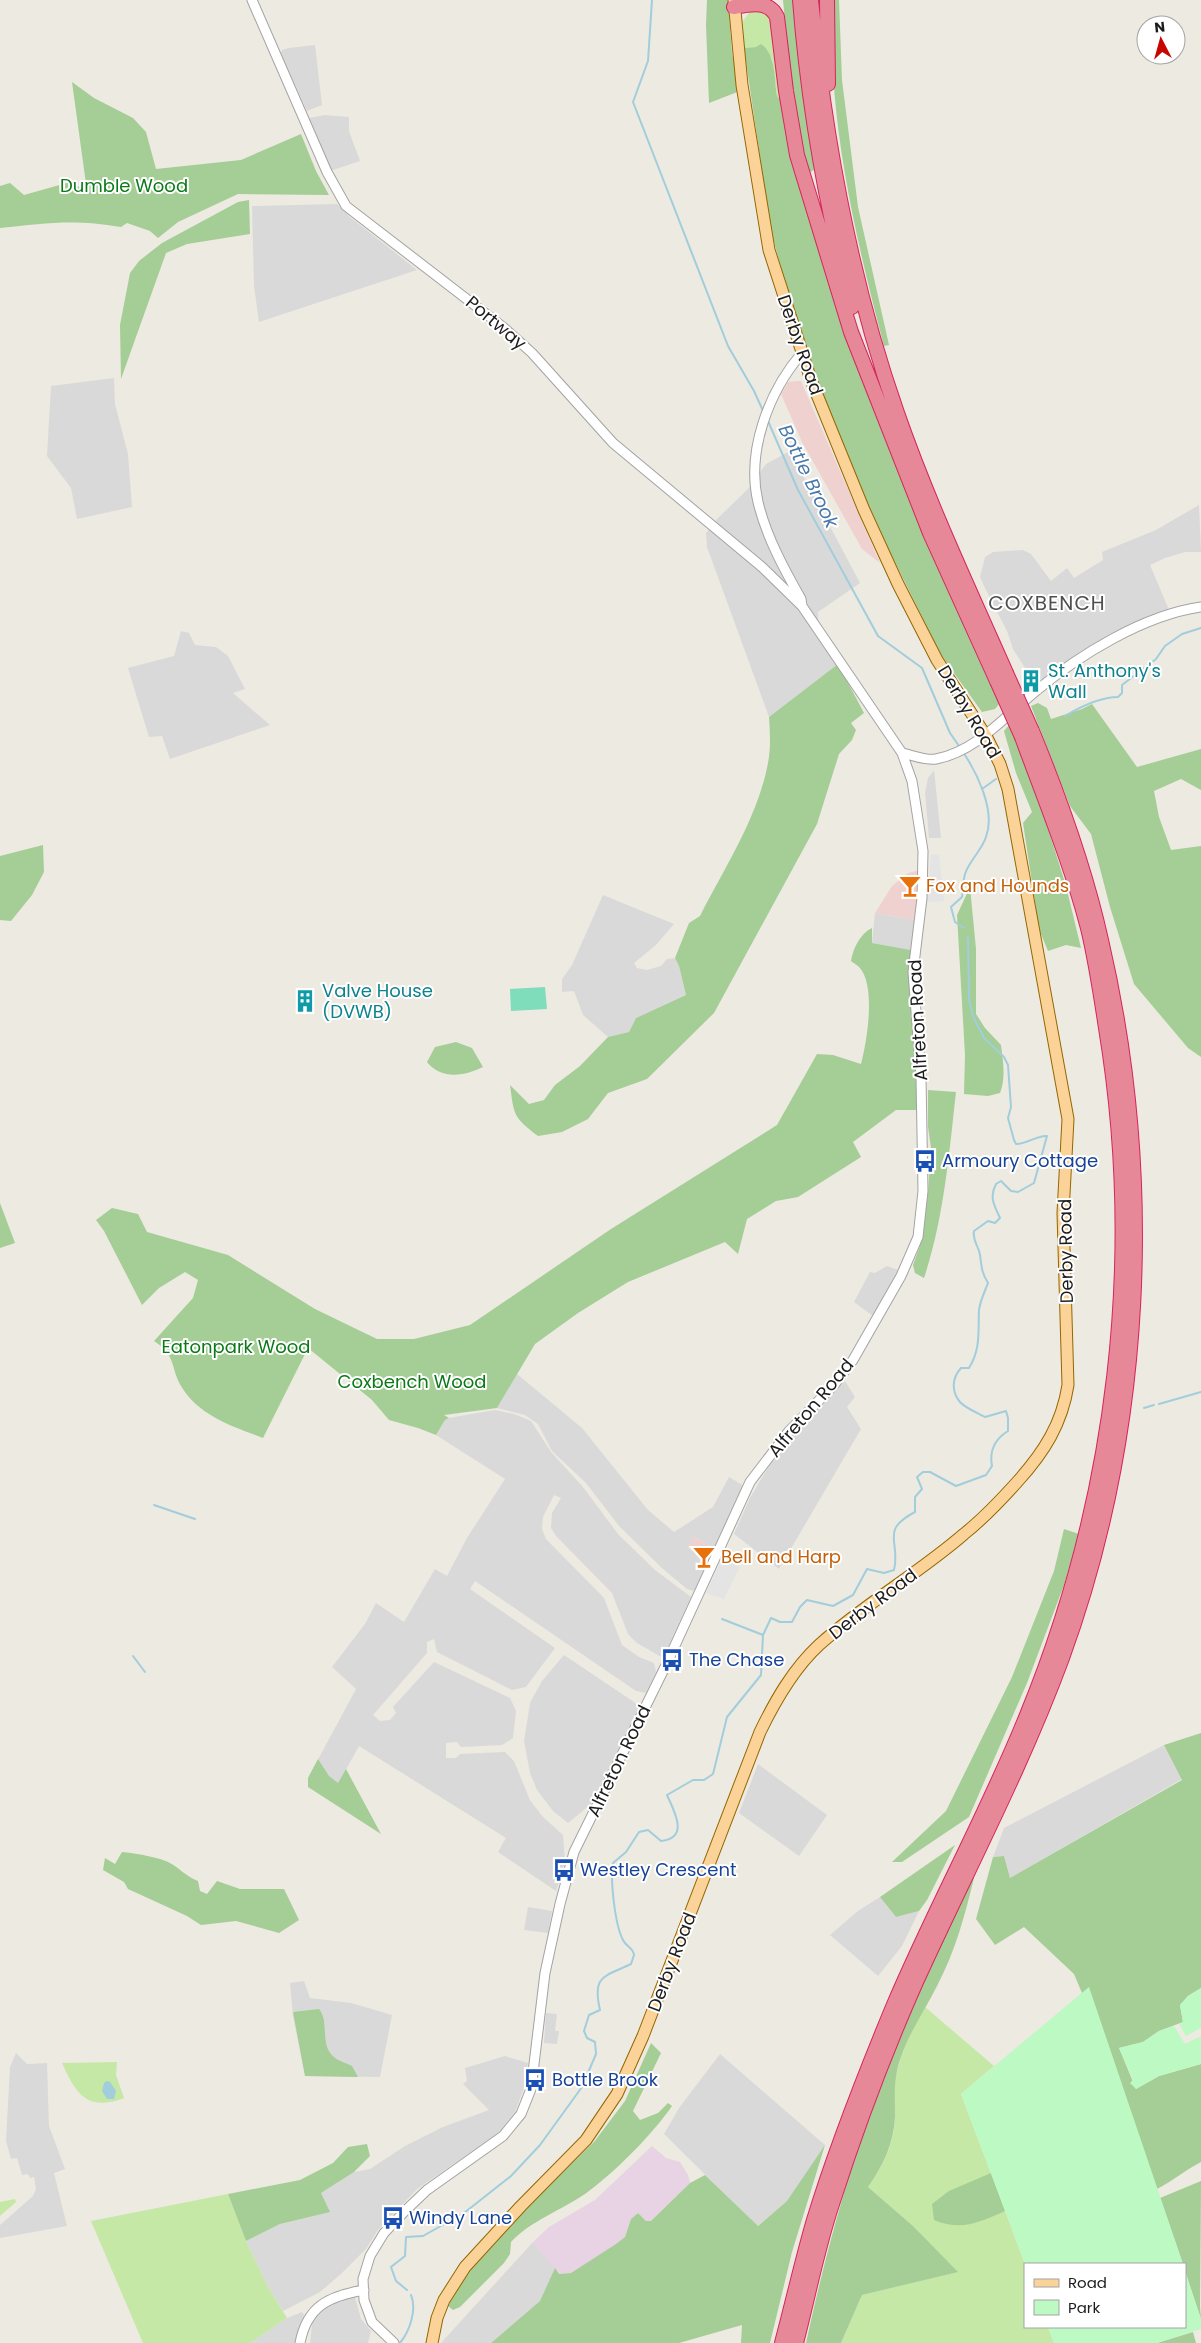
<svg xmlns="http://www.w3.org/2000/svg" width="1201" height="2343" viewBox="0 0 1201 2343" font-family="Poppins,sans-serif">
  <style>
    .residential { fill: #dad9d9 }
    .commercial { fill: #efd2d0 }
    .industrial { fill: #e7d3e3 }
    .grass { fill: #c5e8a6 }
    .forest { fill: #a5cd96 }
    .park { fill: #bdf9c3 }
    .pitch { fill: #7fddbb }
    .parking { fill: #e4e4e4 }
    .water { fill: #a1cddc }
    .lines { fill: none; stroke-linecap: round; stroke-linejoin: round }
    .stream { stroke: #a1cddc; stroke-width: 2 }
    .minor-casing { stroke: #a3a3a3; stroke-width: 11 }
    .major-casing { stroke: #936600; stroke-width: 13 }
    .highway-casing { stroke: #d6245d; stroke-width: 16 }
    .minor { stroke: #fff; stroke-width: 9 }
    .major { stroke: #fbd398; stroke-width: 11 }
    .highway { stroke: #e68897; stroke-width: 14 }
    .highway-bridge-casing { stroke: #d6245d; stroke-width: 16; stroke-linecap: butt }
    .highway-bridge { stroke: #e68897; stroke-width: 14 }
    .labels { text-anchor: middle; stroke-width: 4; stroke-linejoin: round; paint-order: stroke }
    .park-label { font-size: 18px; fill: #0b7917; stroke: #fff }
    .street-label { font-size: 18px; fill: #1c1c1c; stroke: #fff }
    .culture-label { font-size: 18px; fill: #0d838f; stroke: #fff; text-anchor: start }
    .food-label { font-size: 18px; fill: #c56008; stroke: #fff; text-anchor: start }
    .transit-label { font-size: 18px; fill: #164399; stroke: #fff; text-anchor: start }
    .water-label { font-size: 19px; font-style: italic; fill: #4978ab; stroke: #fff }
    .quarter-label { font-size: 20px; letter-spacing: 1px; fill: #4f4f4f; stroke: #fff }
  </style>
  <rect width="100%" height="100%" fill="#edeae1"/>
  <!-- residential -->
  <path class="residential" d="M315 45 322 105 307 111 281 54 282 50 289 48Z
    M325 115 349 117V131L360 161 330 171 309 118Z
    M337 204 350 217 417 270 259 322 254 286 252 206Z
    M114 378 115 404 128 454 132 507 77 519 71 488 47 456 51 386Z
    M790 451 860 583 818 612 819 639 838 664 769 717 707 547 706 533 718 518 748 489 766 464Z
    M1199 505 1201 552H1185L1165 558 1150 565 1169 610 1096 643 1036 685 1013 649 1007 631 984 586 980 577 985 557 993 552 1023 550 1031 554 1051 581 1067 568 1074 578 1103 560 1102 552 1156 530Z
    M181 631 189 633 195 645 216 647 228 656 245 689 233 693 270 725 170 759 162 736 149 737 128 668 174 656Z
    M934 770 941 838H929L925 793 928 778Z
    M603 895 674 924 656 945 634 963 637 968 647 970 661 966 667 959 675 958 679 966 686 995 636 1018 629 1032 608 1037 583 1015 574 991 562 992V979L572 965Z
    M875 913 916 920 911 950 872 943Z
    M887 1266 898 1270 873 1316 854 1302 870 1272 875 1273Z
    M517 1374 582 1428 648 1510 674 1532 713 1507 729 1477 744 1486 714 1548 694 1537 688 1548 709 1560 694 1591 687 1589 663 1569 619 1526 586 1483 552 1451 538 1424 525 1415 497 1408Z
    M845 1381 855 1397 847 1407 861 1429 779 1569 734 1534 750 1498 776 1454Z
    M495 1410 514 1414 531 1421 551 1452 583 1487 618 1534 655 1570 691 1597 663 1658 637 1643 628 1634 612 1593 556 1536 551 1528 552 1513 561 1498 554 1495 543 1517 542 1529 546 1539 604 1598 622 1645 639 1657 654 1663 656 1672 646 1693 636 1691 475 1581 470 1589 555 1648 526 1687 512 1690 437 1652 434 1639 427 1642V1653L373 1715 380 1721 390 1720 396 1713 393 1707 434 1662 510 1698 516 1711 513 1738 502 1745 461 1747 457 1742 446 1743V1758H456L460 1754 505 1752 514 1761 530 1800 542 1816 563 1835 565 1862 556 1891 498 1852 506 1838 359 1746 334 1791 308 1778 356 1689 332 1667 365 1624 376 1603 404 1622 435 1569 447 1576 467 1538 505 1479 436 1435 445 1420 449 1418Z
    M564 1655 634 1702 639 1708 590 1805 568 1823 553 1811 537 1790 530 1773 524 1741 530 1703 542 1681Z
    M1164 1745 1182 1779 1010 1878 1004 1856 993 1857 1004 1828Z
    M758 1764 827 1815 799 1856 739 1813Z
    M880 1897 896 1917 919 1911 902 1946 878 1976 830 1935 858 1911Z
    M528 1907 552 1911 548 1933 524 1930Z
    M304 1981 310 1998 351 2003 392 2015 380 2077 305 2076 293 2016 290 1983Z
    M546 2013 557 2014 555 2031H559L557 2044 544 2043Z
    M16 2053 27 2064 47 2063 49 2126 65 2169 54 2173 67 2226 0 2238V2225L33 2196 36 2189 34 2177 30 2178 28 2174 22 2175 17 2158 11 2159 6 2141 10 2067Z
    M720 2054 825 2145 790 2199 757 2226 664 2134 679 2108Z
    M505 2056 528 2063 525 2085 515 2112 498 2133 417 2189 378 2230 366 2249 342 2273 320 2292 283 2311 267 2285 246 2241 280 2224 329 2212 321 2193 354 2172 370 2169 405 2146 443 2127 489 2110 463 2084 467 2081 465 2068Z
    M533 2242 555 2268 541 2301 491 2343H441Z
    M352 2296 355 2297 361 2319 371 2331 368 2343H310L313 2317 329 2303Z
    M302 2312 304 2315 297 2343H250L287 2318Z"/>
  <!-- commercial -->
  <path class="commercial" d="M796 381H801L880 563 862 549 802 442 781 394 788 382Z
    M916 871 920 872 916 920 875 913 892 886 908 873Z
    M694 1537 714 1548 709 1560 687 1547Z"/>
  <!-- industrial -->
  <path class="industrial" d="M652 2146 666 2158 680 2162 688 2175 690 2183 651 2221H646L638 2213 631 2219 625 2237 616 2245 571 2273 559 2274 533 2242 549 2227 595 2200Z"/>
  <!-- grass -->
  <path class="grass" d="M756 8 774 18 781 100 777 96 772 59 756 47 744 48 743 21 751 10Z
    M925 2007 994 2066 961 2094 1025 2264V2327H1048L1054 2343H841L862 2295 957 2272 913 2226 868 2187C883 2166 895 2143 895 2116 895 2105 892 2093 894 2082 900 2055 911 2031 925 2007Z
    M117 2062 116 2075 124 2098C87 2112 76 2094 62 2063Z
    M228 2194 246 2241 267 2285 287 2318 250 2343H143L91 2221Z
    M15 2199 16 2202 0 2216V2202Z"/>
  <!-- forest -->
  <path class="forest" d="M707 0H728L732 53 740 91 709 103 706 25Z
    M783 0H794L812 149 814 170 810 172 806 166 790 74Z
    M833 0H839L842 80 858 207 889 345 884 346C862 262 841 175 834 88 832 59 833 29 833 0Z
    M761 44C776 54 774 79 777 96L781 100 860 372 886 442 1000 703 995 709 982 712 941 655 879 530 833 423 791 304 771 231 744 48 756 47Z
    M72 82 94 98 133 118 146 132 156 169 241 160 301 134 316 171 329 195 238 194 178 222 158 238 150 231 127 223 121 227C75 219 46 223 0 228V186L10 183 24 195 70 182 87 191Z
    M249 200 250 234 187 244 166 253 121 379 120 325 130 273 139 261 162 243 238 202Z
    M838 664 864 713 851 723 856 730 852 740 839 754 817 824 714 1013 647 1079 608 1093 588 1119 562 1132 538 1136C513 1117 514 1115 510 1085L529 1104 544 1100 555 1085 580 1066 608 1037 629 1032 636 1018 686 995 679 966 675 958 689 923 700 916C725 867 758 817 768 763 771 748 770 732 769 717Z
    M1038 703 1047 708 1051 719 1082 709 1092 704 1137 767 1201 749V790L1181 779 1154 791 1159 817 1171 850 1201 846V1057L1188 1048 1134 984 1110 907 1091 834 1070 806 1031 706Z
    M1009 725 1043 812 1066 886 1081 948 1066 945 1048 951 1039 929 1023 823 1032 812 1016 773 1004 731Z
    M43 845 44 872 32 895 11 921 0 920V856Z
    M970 887 976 949V1014L985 1028 1001 1045C1003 1061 1006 1078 1000 1093L988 1096 964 1094 965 1055 957 915Z
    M872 928V943L911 950 917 1110H896L853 1142 861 1157 798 1197 776 1201 747 1219 738 1254 725 1242 628 1282 578 1313 535 1344 497 1408 444 1415 449 1418 445 1420 436 1435 418 1428 389 1420 372 1400 308 1348 263 1438C232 1426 199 1416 181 1386 170 1367 177 1356 154 1341L193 1298 198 1280 185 1272 159 1288 142 1305 104 1231 96 1220 112 1208 138 1214 147 1232 228 1255 315 1309 377 1339H414L470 1325 611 1229 777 1125 817 1054 833 1055 861 1064C867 1041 876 987 860 968 858 965 853 963 851 961 853 948 860 934 872 928Z
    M456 1042 472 1048 483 1067C465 1076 441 1080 427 1062L435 1047Z
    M928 1090 956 1092C949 1154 944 1218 924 1278L915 1273 913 1265 920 1246 928 1194 931 1148 928 1127Z
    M0 1203 15 1243 0 1248Z
    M1064 1529 1079 1534 1064 1585 1027 1683 969 1817 902 1862H892L946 1811 1012 1677 1054 1571Z
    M1201 1733V1988L1188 1996 1180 2005 1183 2022 1159 2031 1143 2042 1119 2048 1136 2089 1159 2076 1201 2064V2162C1185 2170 1173 2181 1157 2189L965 2095 1082 1993 1074 1974 1024 1927 995 1945 976 1919 993 1857 1004 1856 1010 1878 1182 1780 1164 1745Z
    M318 1759 329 1776 338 1783 346 1769 381 1834 308 1787V1778Z
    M955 1845 927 1900 919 1911 896 1917 880 1897Z
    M122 1852C133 1853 158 1857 168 1862 180 1868 185 1876 198 1881L200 1891 207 1894 217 1881 240 1889H284L299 1920 279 1933 236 1921 201 1925 187 1916 128 1889 124 1882 103 1870 105 1858 115 1864Z
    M974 1873V1878C965 1915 955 1952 937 1986 925 2010 910 2031 901 2057 893 2078 895 2096 895 2117 894 2143 883 2166 868 2187L913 2226 958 2272 862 2295 841 2343H806C831 2227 866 2109 913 2000 931 1957 953 1915 974 1873Z
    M319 2009C330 2022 319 2045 334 2057 338 2061 347 2063 352 2066L358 2077 305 2076 293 2012Z
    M651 2043 661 2053 633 2111 640 2120 658 2113 668 2103 672 2106C651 2136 615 2172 585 2194 560 2211 532 2220 511 2242L510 2254 504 2263 460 2307 453 2310 448 2306 471 2265 497 2236 594 2142 625 2101Z
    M367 2144 370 2156 354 2172 321 2193 330 2212 280 2224 246 2241 228 2194 300 2180 333 2163 348 2147Z
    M825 2145 792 2252 770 2343H741L742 2325 679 2343H491L540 2301 555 2268 559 2274 571 2273 616 2244 625 2237 631 2219 638 2213 646 2221H651L690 2183 705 2175 758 2226 787 2201Z
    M991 2173 1005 2211 1003 2212C977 2223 961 2231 934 2220L932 2204 949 2191Z
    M1201 2181 1200 2306 1201 2319 1185 2271V2264H1183L1160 2198Z
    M1193 2332 1196 2343H1157Z"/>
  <!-- park -->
  <path class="park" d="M1089 1987 1183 2264H1025L961 2094Z
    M1201 1988V2028L1186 2036 1179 2024 1183 2022 1180 2005 1188 1996Z
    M1174 2026 1185 2044 1201 2036V2064L1159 2076 1136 2089 1130 2083 1133 2080 1119 2048 1143 2042 1159 2031Z
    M1185 2271 1201 2319V2329L1157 2343H1054L1048 2327H1185Z"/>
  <!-- pitch -->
  <path class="pitch" d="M545 987 547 1009 511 1011 510 989Z"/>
  <!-- parking -->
  <path class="parking" d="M939 854 944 901 927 902 931 855Z
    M727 1555 738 1560 735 1565 740 1567 724 1599 706 1593 722 1558Z"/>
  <!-- water -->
  <path class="water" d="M107 2081 110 2082 116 2091 114 2099H107L102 2091 104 2083Z"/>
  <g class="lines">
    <!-- stream -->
    <path class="stream" d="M652 0 648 61 633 102 728 346 754 391 764 413
      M768 421 798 490 878 636 922 668 950 733 959 746
      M1065 716C1080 707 1100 697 1118 697L1122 693V685L1156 659 1165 646 1182 634 1201 628
      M963 752C977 773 996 811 986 837 982 850 969 861 965 874 963 881 963 890 962 897L951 907 955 922 964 928
      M982 789 996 779
      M1159 1404 1201 1392
      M1144 1408 1154 1405
      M154 1505 195 1519
      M722 1619 763 1635
      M133 1656 145 1672
      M407 2290 396 2281 391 2267 405 2256 406 2237 423 2236 464 2213 511 2176 540 2145 582 2087 596 2054 595 2042 587 2038 584 2031 589 2015 600 2010C592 1975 604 1977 631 1964L634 1955C633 1947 626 1947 623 1940 615 1925 610 1880 613 1863L626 1852 639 1832 648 1830 661 1841C690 1838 674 1811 667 1795L693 1780H704L713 1774 727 1717 761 1675 763 1635 771 1618 780 1622H792L800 1607 807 1600 833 1606 853 1595 867 1569 884 1573 894 1570C901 1541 879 1531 915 1512V1497L922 1489 917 1477 923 1472H930L956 1486 986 1475 992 1466C989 1450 995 1439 1008 1431V1418L1006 1411 985 1417C978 1413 965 1408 960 1402 951 1391 952 1378 961 1368H969C981 1349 978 1331 979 1310 980 1301 985 1291 988 1283 981 1271 982 1268 980 1255 979 1246 972 1241 974 1231L988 1221 995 1223 1000 1218C994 1205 989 1197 996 1184L1001 1181 1011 1191 1018 1192 1034 1183 1047 1136C1037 1135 1028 1144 1016 1144L1014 1140 1008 1118 1011 1107 1008 1065 1004 1057 984 1038 973 1016 969 1000 968 937
      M400 2343C410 2331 417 2309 411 2295"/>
    <defs>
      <path id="minor" d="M252 0 327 172 346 206 503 327 532 353 613 443 762 567 802 606
        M902 753C912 755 926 761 936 759 977 751 1005 716 1036 691 1079 655 1144 615 1201 607
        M300 2343C307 2306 329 2296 364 2290
        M394 2343 372 2322 364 2300 363 2279 370 2256 384 2233 406 2210 427 2190 503 2136 521 2114 531 2089 545 1973 560 1904 574 1852 666 1665 750 1482 789 1431 834 1385 853 1360 901 1276 918 1237 923 1191 921 1077 913 972 922 898 923 851 912 781 902 753 802 606 801 599C784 569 766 536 758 502 746 451 769 391 802 353"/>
      <path id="major" d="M432 2343 437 2318 444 2300 465 2267 521 2206 586 2140 617 2094 643 2036 760 1732C775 1701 793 1669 819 1645 864 1604 918 1574 964 1534 984 1518 1001 1500 1018 1481 1044 1452 1062 1424 1068 1385L1063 1213 1068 1119 1008 789 1000 764 986 736 937 660 898 584 864 510 811 380 769 250 742 85 734 0"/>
      <path id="highway" d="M800 0C808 104 826 206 852 307
        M811 0C825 140 850 279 897 413 928 502 968 587 1006 673
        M827 0 828 84
        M734 7C751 4 769 0 777 17L786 91 797 155 851 332 930 533 997 681
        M782 2343C793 2302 802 2261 814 2220 836 2148 864 2077 893 2007 935 1908 987 1814 1027 1715 1116 1498 1144 1259 1106 1028 1101 995 1096 961 1088 928 1071 863 1045 800 1022 737
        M796 2343C808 2297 817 2249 832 2204 856 2129 884 2054 916 1982 965 1874 1021 1769 1062 1658 1145 1430 1156 1176 1101 940 1085 868 1060 799 1032 731"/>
    </defs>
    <!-- minor casing -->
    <use href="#minor" class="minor-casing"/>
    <!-- major casing -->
    <use href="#major" class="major-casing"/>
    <!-- highway casing -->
    <use href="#highway" class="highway-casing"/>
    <!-- minor -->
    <use href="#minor" class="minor"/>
    <!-- major -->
    <use href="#major" class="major"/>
    <!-- highway -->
    <use href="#highway" class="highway"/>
    <defs>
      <path id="highway-bridge" d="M1006 673 1032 731
        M997 681 1022 737"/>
    </defs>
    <!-- highway-bridge casing -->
    <use href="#highway-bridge" class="highway-bridge-casing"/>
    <!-- highway-bridge -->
    <use href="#highway-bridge" class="highway-bridge"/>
  </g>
  <!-- icons -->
  <defs>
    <symbol id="building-bare" viewBox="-9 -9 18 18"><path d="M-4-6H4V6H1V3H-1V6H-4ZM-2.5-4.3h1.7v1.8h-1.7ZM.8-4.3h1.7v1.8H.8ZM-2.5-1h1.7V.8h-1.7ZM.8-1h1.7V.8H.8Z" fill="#0f9aa8" stroke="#fff" stroke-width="2.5" paint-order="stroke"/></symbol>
    <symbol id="bar-bare" viewBox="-9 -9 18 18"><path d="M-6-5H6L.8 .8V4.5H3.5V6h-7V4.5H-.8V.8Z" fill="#e8710a" stroke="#fff" stroke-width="2.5" paint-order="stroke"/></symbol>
    <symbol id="bus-bare" viewBox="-9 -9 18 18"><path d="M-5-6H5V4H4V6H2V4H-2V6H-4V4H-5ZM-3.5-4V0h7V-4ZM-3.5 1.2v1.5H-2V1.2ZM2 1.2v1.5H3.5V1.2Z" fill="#1a4fb4" stroke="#fff" stroke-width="2.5" paint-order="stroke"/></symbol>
  </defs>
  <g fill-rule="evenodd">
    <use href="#building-bare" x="1015" y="665" width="32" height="32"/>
    <use href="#bar-bare" x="894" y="870" width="32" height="32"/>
    <use href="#building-bare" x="289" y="985" width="32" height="32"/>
    <use href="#bus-bare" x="909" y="1145" width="32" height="32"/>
    <use href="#bar-bare" x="688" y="1541" width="32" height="32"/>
    <use href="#bus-bare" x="656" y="1644" width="32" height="32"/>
    <use href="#bus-bare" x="548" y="1854" width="32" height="32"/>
    <use href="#bus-bare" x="519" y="2064" width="32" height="32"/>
    <use href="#bus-bare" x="377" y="2202" width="32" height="32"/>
  </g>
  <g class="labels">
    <!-- park labels -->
    <g class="park-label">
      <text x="124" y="192">Dumble Wood</text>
      <text x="236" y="1353">Eatonpark Wood</text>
      <text x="412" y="1388">Coxbench Wood</text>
    </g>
    <!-- street labels -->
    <g class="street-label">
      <text transform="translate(496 323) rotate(40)" y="6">Portway</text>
      <text transform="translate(800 345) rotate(71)" y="6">Derby Road</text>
      <text transform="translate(969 712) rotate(59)" y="6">Derby Road</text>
      <text transform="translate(918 1020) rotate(-93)" y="6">Alfreton Road</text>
      <text transform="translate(1066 1251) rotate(-91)" y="6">Derby Road</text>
      <text transform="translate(811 1408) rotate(-50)" y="6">Alfreton Road</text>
      <text transform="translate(873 1604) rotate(-37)" y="6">Derby Road</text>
      <text transform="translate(619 1761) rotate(-64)" y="6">Alfreton Road</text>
      <text transform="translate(672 1962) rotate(-69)" y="6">Derby Road</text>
    </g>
    <!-- culture labels -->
    <g class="culture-label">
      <text x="1048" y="677">St. Anthony's<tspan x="1048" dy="21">Wall</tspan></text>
      <text x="322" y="997">Valve House<tspan x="322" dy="21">(DVWB)</tspan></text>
    </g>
    <!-- food labels -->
    <g class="food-label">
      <text x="926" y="892">Fox and Hounds</text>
      <text x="721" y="1563">Bell and Harp</text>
    </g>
    <!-- transit labels -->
    <g class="transit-label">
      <text x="942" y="1167">Armoury Cottage</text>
      <text x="689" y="1666">The Chase</text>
      <text x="580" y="1876">Westley Crescent</text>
      <text x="552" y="2086">Bottle Brook</text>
      <text x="409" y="2224">Windy Lane</text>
    </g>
    <!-- water labels -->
    <g class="water-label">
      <text transform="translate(809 476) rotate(64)" y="7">Bottle Brook</text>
    </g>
    <!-- quarter labels -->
    <g class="quarter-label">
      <text x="1047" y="610">COXBENCH</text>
    </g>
  </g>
  <!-- legend -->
  <rect x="1024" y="2263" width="162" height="65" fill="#ffffff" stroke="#a4a4a4"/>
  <rect x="1034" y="2279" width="25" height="8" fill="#fbd398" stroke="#a4a4a4"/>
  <text x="1068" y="2288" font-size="15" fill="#1c1c1c">Road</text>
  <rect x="1034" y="2300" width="25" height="15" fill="#bdf9c3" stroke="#a4a4a4"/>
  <text x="1068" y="2313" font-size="15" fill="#1c1c1c">Park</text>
  <!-- north arrow -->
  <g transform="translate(1161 40) rotate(354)"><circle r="24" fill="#ffffff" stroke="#a4a4a4"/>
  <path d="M0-4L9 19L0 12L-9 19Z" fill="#c70501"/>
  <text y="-8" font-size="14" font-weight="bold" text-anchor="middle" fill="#1c1c1c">N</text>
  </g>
</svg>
